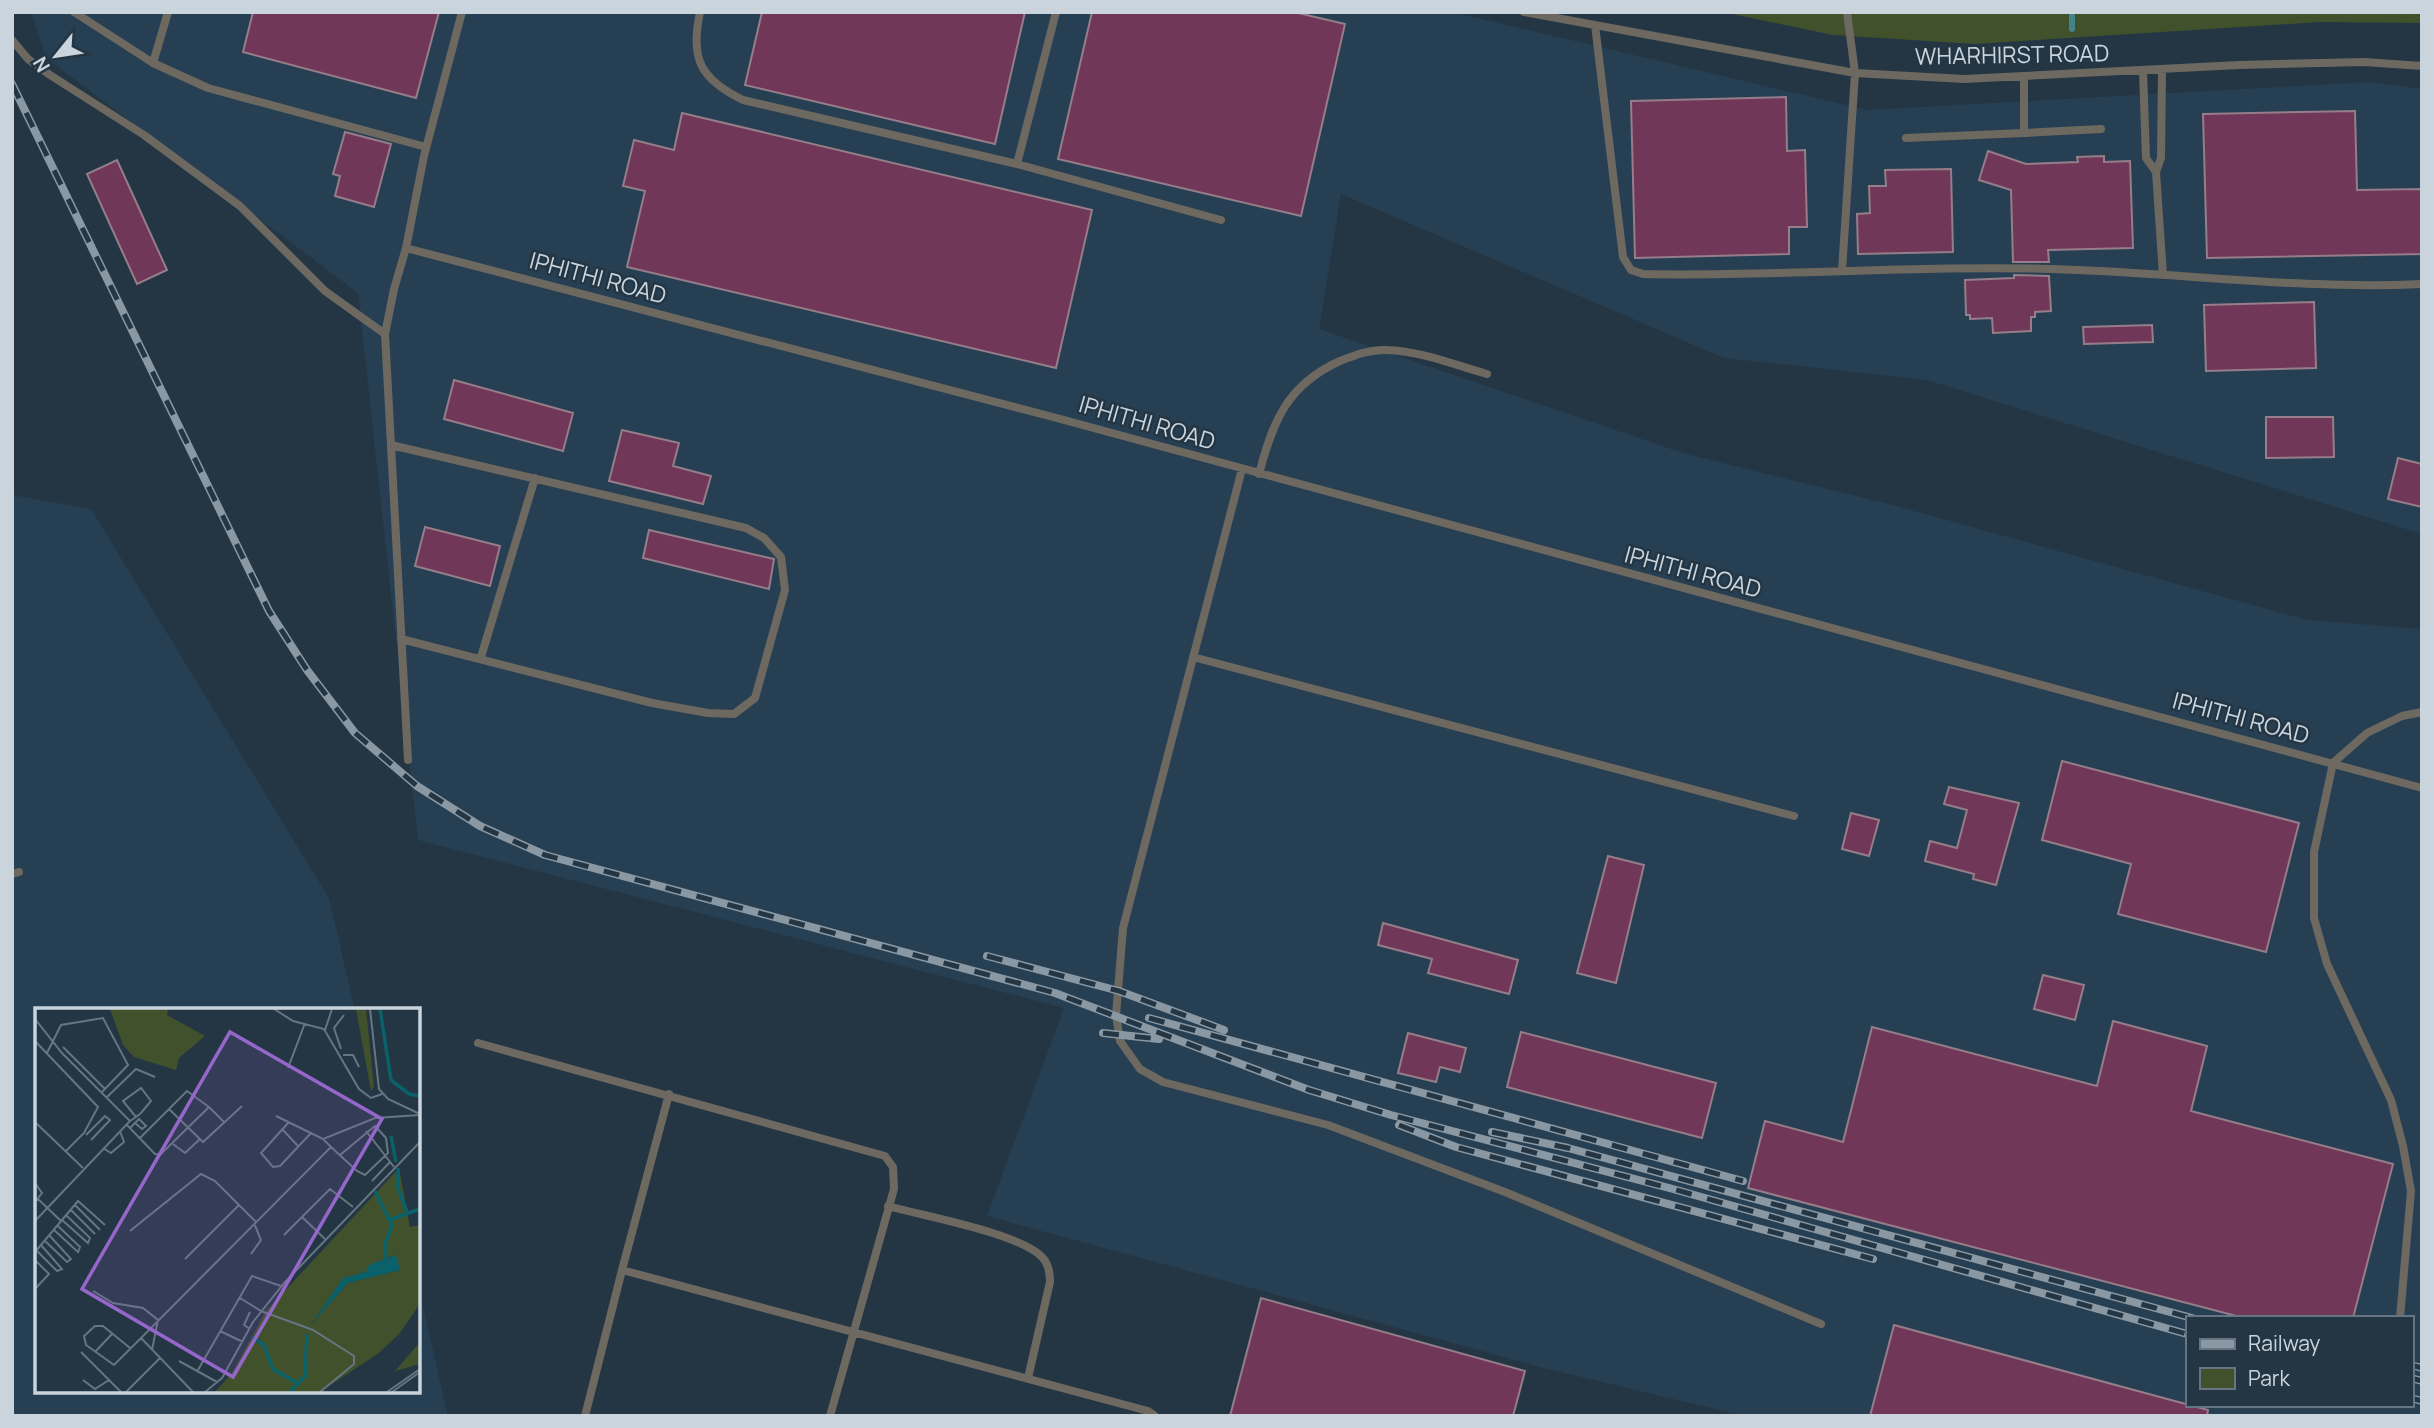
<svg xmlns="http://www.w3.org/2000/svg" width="2434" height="1428" viewBox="0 0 2434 1428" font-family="Manrope,sans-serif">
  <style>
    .built { fill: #273f52; fill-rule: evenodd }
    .green { fill: #41512c }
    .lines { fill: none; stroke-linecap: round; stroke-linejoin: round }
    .stream { stroke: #43848c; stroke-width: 6 }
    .building { fill: #713758; stroke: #957d89; stroke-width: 2 }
    .service { stroke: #6e6960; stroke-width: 8 }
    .rail-casing { stroke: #8a98a3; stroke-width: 8 }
    .rail { stroke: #243644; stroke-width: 5; stroke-dasharray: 16; stroke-linecap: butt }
    .labels { text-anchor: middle; stroke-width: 5; stroke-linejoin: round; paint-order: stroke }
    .street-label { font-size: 23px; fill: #c9d4dd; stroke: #243644 }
    .inset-river { fill: none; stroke: #0a6169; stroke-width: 3.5 }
    .inset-road { fill: none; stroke: #667581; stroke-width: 2 }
    .view { fill: #9667ca; fill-opacity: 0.15; stroke: #9667ca; stroke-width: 3.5 }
    .inset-edge { fill: none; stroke: #c9d4dd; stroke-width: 3.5 }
  </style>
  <rect width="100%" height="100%" fill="#243644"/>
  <!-- built -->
  <path class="built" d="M31 12H1452L1867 110 2370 82 2422 89V534L1927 380 1724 358 1341 194 1319 329 1683 453 1900 507 2307 620 2422 629V1416H1744L1544 1368 987 1216 1064 1008 418 840 358 293 46 58ZM2187 1318H2411V1405H2187Z
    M12 495 91 509 329 898 355 1010H37V1391H418V1285L448 1416H12Z"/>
  <!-- green -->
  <path class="green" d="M1723 12H2422V23L2320 22 1975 44 1833 35Z"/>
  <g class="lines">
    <!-- stream -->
    <path class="stream" d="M2072 12V29"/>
  </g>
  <!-- building -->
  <path class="building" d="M253 12H439L416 98 243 52Z
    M762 12H1025L995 144 745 85Z
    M1092 12H1294L1345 24 1301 216 1058 159Z
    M1786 97 1787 151 1805 150 1807 227H1789V254L1635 258 1631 101Z
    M2355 111 2357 190 2422 189V254L2207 258 2203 114Z
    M682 113 1092 210 1056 368 627 267 645 191 623 186 634 140 674 150Z
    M345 132 391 144 374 207 335 196 340 176 333 174Z
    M1988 151 2026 164 2078 162 2077 157 2104 156V162L2130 161 2133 248 2048 250 2049 262H2013L2011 190 1979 180Z
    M117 160 167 270 137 284 87 174Z
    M1951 169 1953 252 1858 254 1857 214 1870 213 1869 186H1886L1885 170Z
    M2014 275 2049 276 2051 311 2035 312V317H2031V331L1993 333 1992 318 1970 319V315H1966L1965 280 2014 278Z
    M2314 302 2316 368 2206 371 2204 305Z
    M2152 325 2153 342 2084 344 2083 327Z
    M454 380 573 413 563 451 444 419Z
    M2266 417H2333L2334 457 2266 458Z
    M622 430 679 443 673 466 711 476 703 504 609 481Z
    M2398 458 2422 464V507L2388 499Z
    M425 527 500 546 490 586 415 566Z
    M649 530 774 559 769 589 643 558Z
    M2062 761 2299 823 2266 952 2118 914 2131 864 2042 840Z
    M1949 787 2019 803 1996 885 1973 879 1974 874 1925 861 1930 841 1957 848 1967 810 1944 804Z
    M1851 813 1879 820 1869 856 1842 849Z
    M1608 856 1644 865 1616 983 1577 973Z
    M1383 923 1518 960 1509 994 1428 973 1432 959 1378 945Z
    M2043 975 2084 985 2075 1020 2034 1009Z
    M2113 1021 2207 1046 2191 1111 2393 1164 2353 1318H2244L1748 1188 1765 1121 1843 1142 1872 1027 2097 1086Z
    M1521 1032 1716 1083 1702 1138 1507 1087Z
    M1408 1033 1466 1048 1460 1072 1440 1067 1436 1082 1398 1073Z
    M1261 1298 1525 1371 1513 1416H1230Z
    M1894 1325 2208 1410 2207 1416H1870Z"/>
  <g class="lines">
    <!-- service -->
    <path class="service" d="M74 12 153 63 208 88 426 147
      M700 12C690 59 700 79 743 100L1017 164 1221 220
      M1524 12 1855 73 1964 79 2239 65 2364 62 2422 66
      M1595 25 1623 257 1631 270 1643 274C1779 277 1915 265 2051 269 2175 272 2298 290 2422 284
      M12 40 28 59 50 75 144 135 240 206 325 291 385 334 394 289 406 248 1053 417 2422 788
      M153 63 168 12
      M2162 70 2161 158 2156 172 2163 275
      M2143 71 2146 158 2156 172
      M2024 133 2101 129
      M1906 138 2024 133V77
      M1017 164 1056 12
      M406 248 424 156 462 12
      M1842 271 1855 73 1847 12
      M385 334 408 760
      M391 445 746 528 764 538 781 557 785 590 755 698 734 714 708 713 652 703 401 639
      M1242 469 1123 928 1116 1015 1120 1041 1140 1069 1163 1082 1328 1125 1505 1192 1821 1324
      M1259 474C1273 421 1287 385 1340 361 1355 355 1371 349 1387 350 1420 351 1455 365 1487 374
      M481 657 535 478
      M1193 657 1794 816
      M12 874 19 872
      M478 1043 885 1156 893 1167 894 1189 830 1416
      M888 1206C923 1216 1019 1233 1042 1257 1049 1264 1050 1273 1050 1282L1028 1378
      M622 1270 669 1094
      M2400 1318 2411 1191 2403 1146 2391 1100 2327 964 2314 918V852L2333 763 2367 733 2402 716 2422 712
      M585 1416 622 1270 1148 1411 1155 1416"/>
    <defs>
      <path id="rail" d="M12 84 269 611 307 670 355 733 417 786 480 826 545 855 1055 993 1309 1090 1391 1115 1673 1189 2187 1334
        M987 956 1119 991 1224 1030
        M1149 1018 1743 1181
        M1103 1033 1159 1039
        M1399 1125 1456 1147 1873 1259
        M1492 1132 1568 1148 2192 1318
        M2411 1365 2422 1368
        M2411 1378 2422 1381
        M2411 1398 2422 1401"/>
    </defs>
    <!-- rail casing -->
    <use href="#rail" class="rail-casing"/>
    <!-- rail -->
    <use href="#rail" class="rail"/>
  </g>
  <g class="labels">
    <!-- street labels -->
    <g class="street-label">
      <text transform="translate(2012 55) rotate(-1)" y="8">WHARHIRST ROAD</text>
      <text transform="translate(598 278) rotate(15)" y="8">IPHITHI ROAD</text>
      <text transform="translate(1147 423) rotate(16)" y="8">IPHITHI ROAD</text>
      <text transform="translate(1693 572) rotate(15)" y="8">IPHITHI ROAD</text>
      <text transform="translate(2241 718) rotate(15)" y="8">IPHITHI ROAD</text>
    </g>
  </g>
  <!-- overview -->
  <g transform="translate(35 1008)">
    <rect width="385" height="385" fill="#243644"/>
    <path d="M75 1H133L132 7 170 28 144 50 141 62 99 49 88 37ZM321 1H331L339 79 336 83ZM364 160 375 219 385 217V296L364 326 344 345 285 384H180L197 365 231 303ZM360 247 365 262 313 275 276 317 308 270 331 264 335 257ZM385 334V356L360 363Z" fill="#41512c" fill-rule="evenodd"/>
    <path d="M361 247 365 262 313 275 276 317 308 270 331 264 334 257Z" fill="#0a6169"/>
    <path class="inset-river" d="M345 1 356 72 374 86 385 88M356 128 361 154M363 160V181L372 204M340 183 357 218 350 236V252M354 212 385 201M217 329 229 337 238 361 264 376M255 384 270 368 272 326"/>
    <path class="inset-road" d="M239 1 258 13 289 21 324 81 336 90 347 86M335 1 344 81 353 91 385 106M0 11 27 45 95 113 0 213M290 22 297 1M0 33 63 99 49 125 30 144M28 39 70 81M306 41 299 20 309 7M12 45 26 17 68 10 93 57 66 85M308 47H318L324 59M253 60 270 15M71 90 101 61 120 69M174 99 190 115M134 101 168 134 207 98M241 108 288 131M95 113 101 109 106 105 116 93 106 80 88 93 101 109M0 114 48 160M254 114 226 145 238 159 245 158 276 125M91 116 120 146 125 147 174 99 152 83 105 130M95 120 104 111 111 118 107 121 100 115M248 122 263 138M331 123 359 159M51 127 70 108 75 112 56 132M138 136 150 145 165 131M296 139 322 163 330 167 353 145 351 130 340 118 305 147M68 140 76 145 89 134 85 123M337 173 355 154M0 175 7 185 0 194M3 191 26 213M40 197 65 222M36 202 60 226M267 209 290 231M27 212 53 235 55 230 31 207M18 221 43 244 45 239 22 217M95 223 166 166 180 173 221 214M249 227 295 181 318 199M9 232 32 254 36 251 14 227M1 242 22 263 27 261 6 237M0 244 43 193 70 217M216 246 226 232 219 215M150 251 204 197M0 252 14 266 0 281M58 283 78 295 108 300 123 312 117 342M205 290 226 303 278 322 319 348V356L285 384M215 321 209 317 215 304M185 323 208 334M95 340 68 318H60L49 328 51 337 79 357 106 330M46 344 86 384M60 344 77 326M144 353 182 374M163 362 217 268 246 278M48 372 60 381 74 372M91 384 125 350M158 384 106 330 296 139 288 131 340 110 385 107M170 384 187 370 218 314 250 274 385 134M352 384 385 361M357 384 385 364"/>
    <path class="view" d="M195 24 347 111 198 369 47 281Z"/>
    <rect width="385" height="385" class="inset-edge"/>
  </g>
  <!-- border -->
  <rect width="2434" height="1428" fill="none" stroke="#c9d4dd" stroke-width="28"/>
  <!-- legend -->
  <rect x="2186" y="1316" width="228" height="91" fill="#243644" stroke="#667581" stroke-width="2"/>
  <rect x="2200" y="1339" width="35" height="10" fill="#8a98a3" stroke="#667581" stroke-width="2"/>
  <text x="2248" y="1351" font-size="21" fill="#c9d4dd">Railway</text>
  <rect x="2200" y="1368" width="35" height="21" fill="#41512c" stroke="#667581" stroke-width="2"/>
  <text x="2248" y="1386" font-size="21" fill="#c9d4dd">Park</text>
  <!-- north arrow -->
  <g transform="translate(56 56) rotate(240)" stroke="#243644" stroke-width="5" paint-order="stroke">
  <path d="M0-5L12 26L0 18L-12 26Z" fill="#c9d4dd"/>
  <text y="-10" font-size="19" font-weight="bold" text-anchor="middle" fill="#c9d4dd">N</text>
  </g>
</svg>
